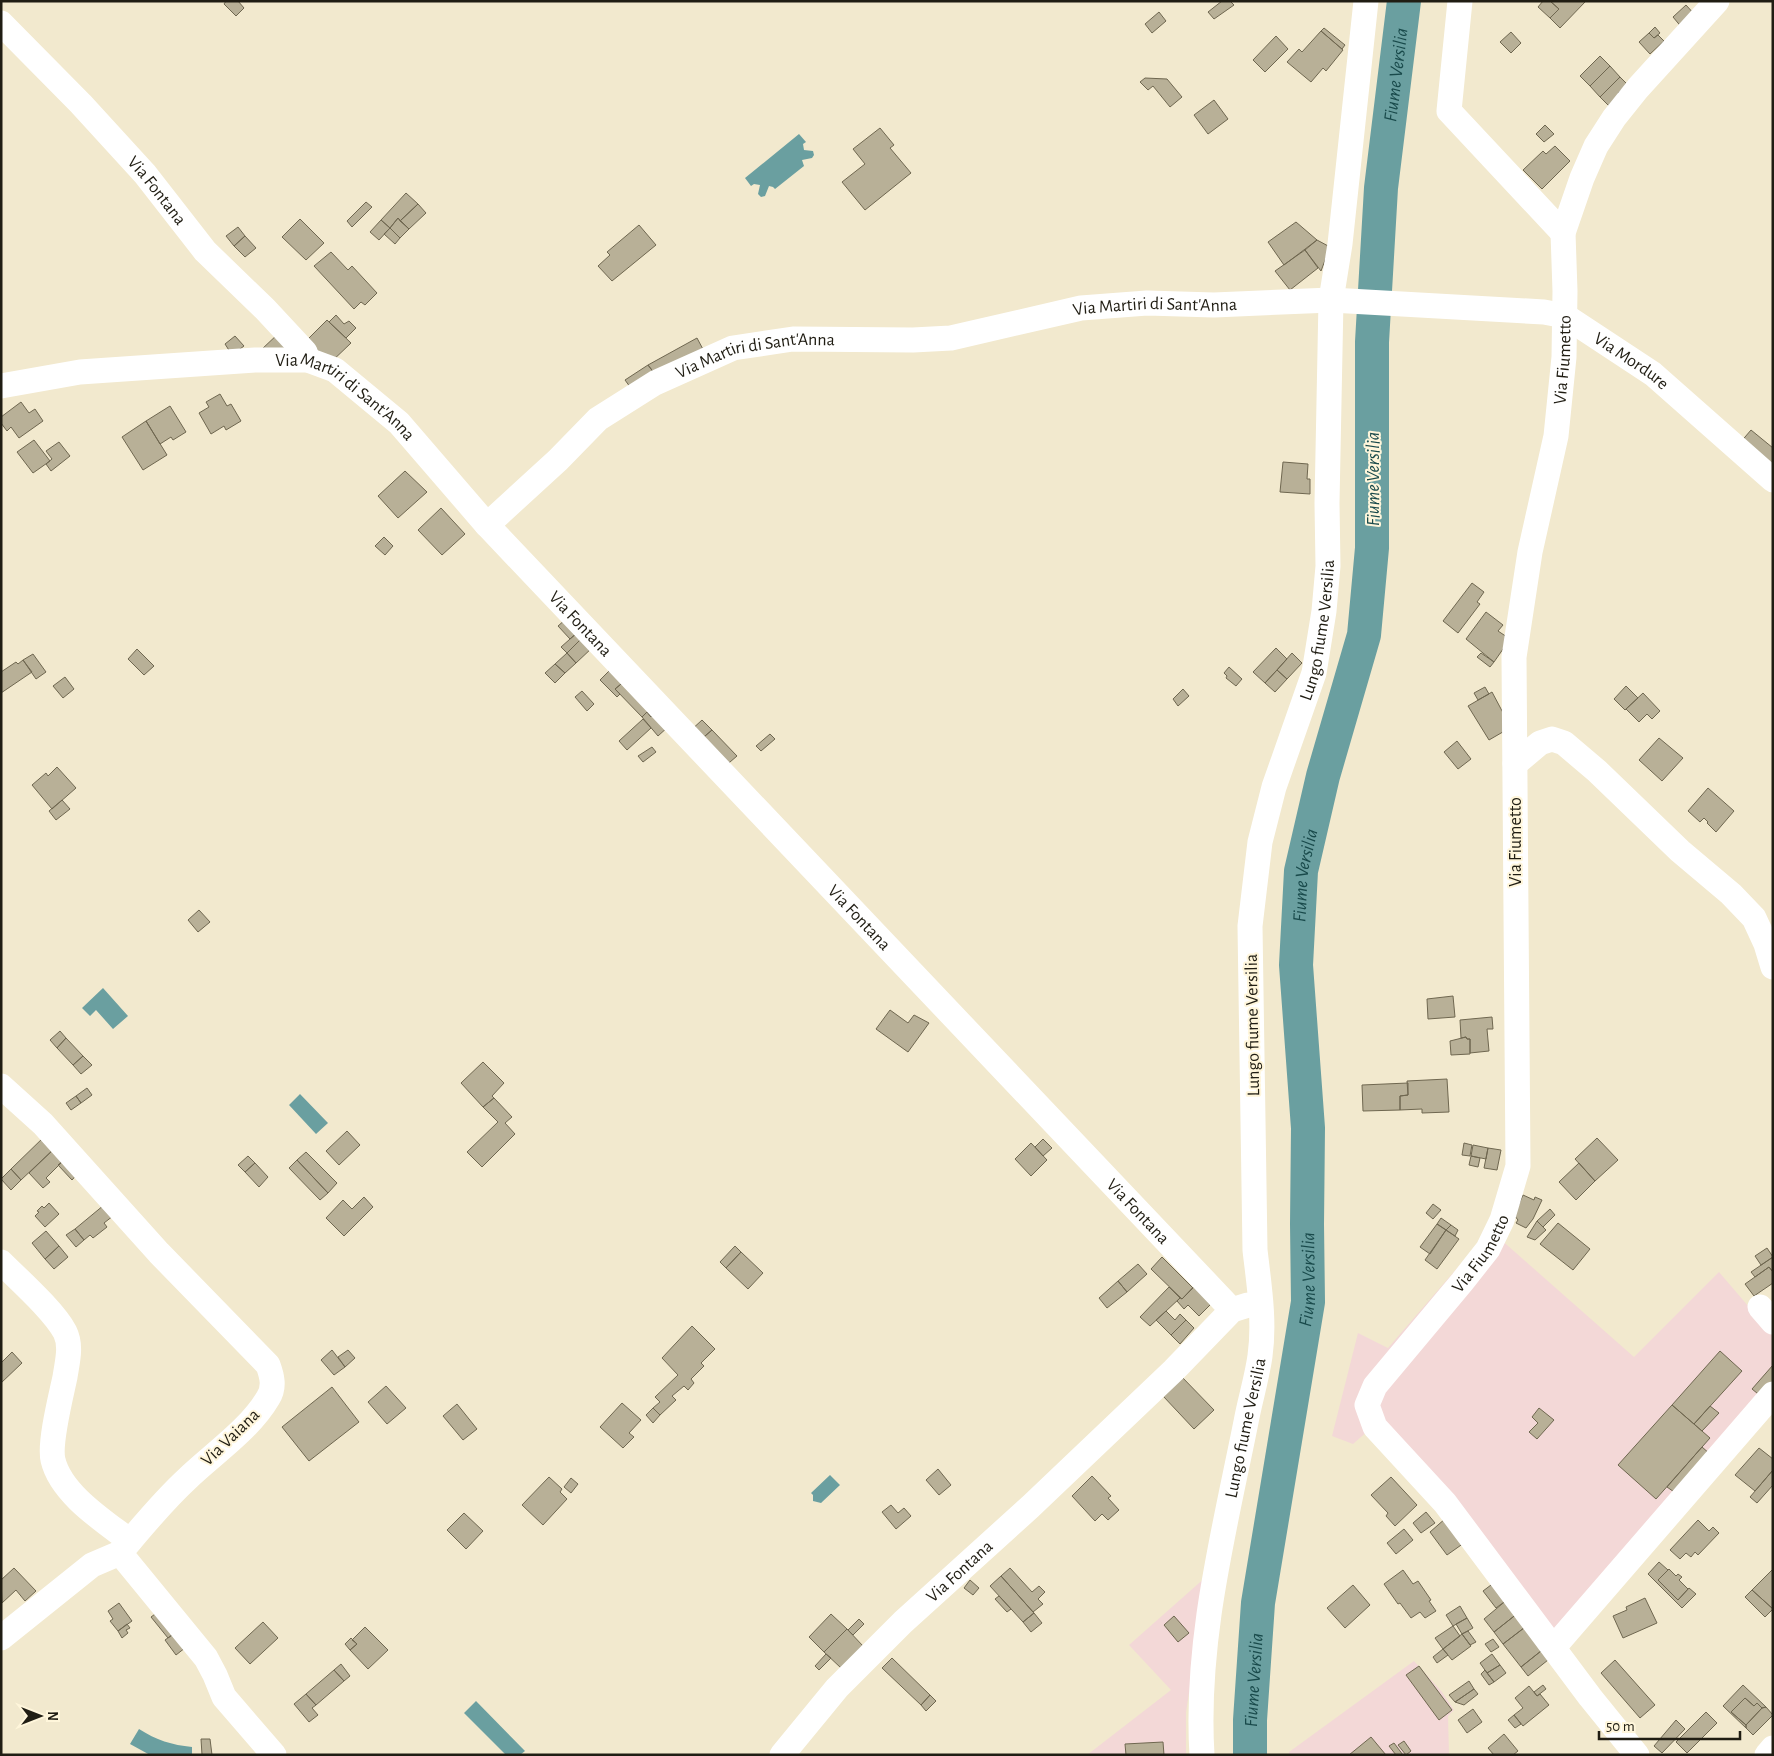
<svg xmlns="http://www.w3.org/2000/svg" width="1774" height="1756" viewBox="0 0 1774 1756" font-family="'Alegreya Sans',sans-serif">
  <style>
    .industrial { fill: #f3d8d7 }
    .water { fill: #6a9fa0 }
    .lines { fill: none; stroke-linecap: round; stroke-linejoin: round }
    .river { stroke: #6a9fa0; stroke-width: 34 }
    .building { fill: #b8b097; stroke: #6f6750 }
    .minor { stroke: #fff; stroke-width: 25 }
    .labels { text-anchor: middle; stroke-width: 4; stroke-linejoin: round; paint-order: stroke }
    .street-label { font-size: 18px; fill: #201d13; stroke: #fff6db }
    .water-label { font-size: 19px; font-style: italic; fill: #194a4b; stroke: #fff6db }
  </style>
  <rect width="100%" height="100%" fill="#f2e9ce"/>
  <!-- industrial -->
  <path class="industrial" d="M1490 1230 1634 1357 1719 1272 1773 1335V1390L1555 1640 1377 1423 1353 1444 1332 1436 1358 1333 1388 1348Z
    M1207 1576 1186 1712V1755H1087L1171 1690 1129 1645Z
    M1414 1661 1442 1692 1454 1710 1448 1716 1449 1755H1289V1752Z"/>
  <!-- water -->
  <path class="water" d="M799 134 806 142 803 144 804 150 813 151 814 155 812 158 802 160 804 166 775 189 773 187 769 186 765 196 761 197 758 194 760 185 754 184 751 186 745 178Z
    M103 988 128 1016 113 1029 96 1010 90 1016 82 1008Z
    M300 1094 328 1123 316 1134 289 1105Z
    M830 1475 840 1485 821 1503 813 1501V1495L811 1493Z
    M476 1701 525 1751 520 1755H506L464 1713Z
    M139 1729C156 1740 172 1745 192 1747V1755H150L130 1744Z"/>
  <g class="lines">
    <!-- river -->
    <path class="river" id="s1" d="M1250 1755V1720L1258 1603 1308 1302 1307 1224 1308 1128 1296 965 1301 871 1323 776 1364 635 1372 548V342L1381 188 1404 1"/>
  </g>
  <!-- building -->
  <path class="building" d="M226 1H238L244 8 236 16 224 4Z
    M1222 1H1230L1234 5 1214 19 1208 12Z
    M1543 1H1550L1559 9 1550 18 1538 7Z
    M1550 1H1585V2L1560 28 1550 18 1559 9Z
    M1686 5 1696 16 1683 29 1673 17Z
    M1159 12 1166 21 1152 33 1145 24Z
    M1655 27 1660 33 1654 38 1649 33Z
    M1324 28 1345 45 1342 49 1321 31Z
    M1321 31 1343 50 1326 71 1323 68 1311 82 1287 62 1299 49 1302 52Z
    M1511 32 1521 43 1511 53 1500 42Z
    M1649 33 1654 38 1658 35 1664 41 1650 54 1639 42Z
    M1276 36 1288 49 1265 72 1253 60Z
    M1600 56 1610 66 1590 86 1580 76Z
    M1610 66 1620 77 1600 97 1590 86Z
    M1620 77 1627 84 1618 93 1622 98 1612 109 1600 97Z
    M1145 78 1167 79 1182 97 1170 107 1153 86 1148 90 1140 82Z
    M1214 100 1228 119 1208 134 1194 115Z
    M1545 125 1554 134 1544 142 1536 134Z
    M880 128 894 145 890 148 911 173 865 210 842 182 865 164 853 149Z
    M1555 146 1570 161 1542 189 1523 170 1543 151 1546 154Z
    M406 193 418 204 400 221 398 218 390 228 381 220Z
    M366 202 372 207 352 227 347 221Z
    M418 204 426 213 409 229 400 221Z
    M398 218 409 229 400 238 390 228Z
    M300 219 324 243 306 260 282 237Z
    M381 220 390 228 379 240 370 232Z
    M1296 222 1317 240 1284 265 1268 242Z
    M639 225 656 245 612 281 598 266 610 255 607 252Z
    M238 227 245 236 234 246 226 236Z
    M390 228 400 238 395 244 384 234Z
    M245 236 256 248 245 257 234 246Z
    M1317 240 1330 247 1321 271 1305 250Z
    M1305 250 1318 268 1290 290 1275 271Z
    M331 252 348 270 352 266 377 293 365 305 361 302 354 309 314 266Z
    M336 315 344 324 349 321 356 328 346 338 329 322Z
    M327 320 351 343 328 365 303 344Z
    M280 332 292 346 268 358 261 350Z
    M235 336 244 346 232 355 225 344Z
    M697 338 705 353 658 378 648 365Z
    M648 365 658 378 633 391 625 380Z
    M220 394 227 406 231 404 241 421 226 430 224 426 211 434 199 413 209 407 206 402Z
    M21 402 29 413 35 409 43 421 19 438 11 427 7 431 1 423V417Z
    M170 406 186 432 173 440 171 437 160 444 146 421Z
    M146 421 167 455 143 470 122 437Z
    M1751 430 1773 448V462L1766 468 1739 444Z
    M34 440 50 461 33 473 17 452Z
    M59 442 70 456 51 471 46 464 52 459 46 451Z
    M1283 462 1308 464 1307 479H1310V494L1280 492Z
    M405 471 427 492 398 518 378 496Z
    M441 508 465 534 442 555 418 530Z
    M384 537 393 546 385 555 375 546Z
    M1472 583 1484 592 1477 602 1480 604 1458 633 1443 621Z
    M1486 612 1503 625 1498 631 1510 639 1494 662 1466 639Z
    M566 619 578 632 570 639 558 626Z
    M578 632 583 637 567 653 561 647Z
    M583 637 593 647 576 663 567 653Z
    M1276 648 1287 659 1265 683 1253 672Z
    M137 649 154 666 144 675 128 659Z
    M567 653 576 663 565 673 555 664Z
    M1292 653 1302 663 1287 679 1277 670Z
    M1481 653 1494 662 1490 667 1477 657Z
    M33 654 46 672 36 679 23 660Z
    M23 660 32 672 1 693V672L16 662 18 664Z
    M555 664 565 673 555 683 545 673Z
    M1229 667 1242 679 1236 686 1226 678 1227 676 1224 673Z
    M610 670 626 680 615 689 620 694 617 697 600 680Z
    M1277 670 1287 679 1275 692 1265 683Z
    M65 677 74 689 63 698 53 686Z
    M626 680 656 712 651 717 647 712 642 717 615 689Z
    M1626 686 1638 698 1625 710 1614 699Z
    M1485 687 1489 694 1478 700 1474 693Z
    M1183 689 1189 696 1178 706 1173 699Z
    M582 691 594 704 587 711 575 697Z
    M1492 692 1509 724 1508 729 1489 740 1468 706Z
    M1643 693 1660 711 1652 719 1647 714 1639 722 1626 709Z
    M647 712 651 717 656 712 669 726 658 736 642 717Z
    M643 719 651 728 627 750 619 741Z
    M702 720 712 730 698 742 689 732Z
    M712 730 737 756 723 768 698 742Z
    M770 734 775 739 761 751 756 746Z
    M1659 738 1683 758 1662 781 1639 760Z
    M1457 741 1471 759 1458 769 1444 752Z
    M652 747 656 752 643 762 638 756Z
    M57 767 76 788 52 809 32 785 46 773 48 776Z
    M1708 788 1734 811 1716 832 1707 823 1708 822 1704 818 1700 822 1688 811Z
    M62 800 70 809 56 820 49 811Z
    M199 910 210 922 198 932 188 920Z
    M1453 996 1455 1017 1428 1019 1427 999Z
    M890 1010 908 1023 914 1015 929 1023 908 1052 876 1029Z
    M1492 1017 1493 1029H1487L1489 1051 1470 1053V1039H1467L1466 1037 1461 1038 1460 1020Z
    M60 1031 66 1038 57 1048 50 1040Z
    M1466 1037 1467 1039H1470V1054L1451 1055 1450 1041Z
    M66 1038 83 1056 73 1065 57 1048Z
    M83 1056 92 1065 81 1074 73 1065Z
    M483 1062 504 1083 492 1096 494 1098 483 1107 461 1083Z
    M1447 1079 1449 1112 1422 1113V1109L1400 1110V1096L1408 1095 1407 1081Z
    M1408 1083V1095L1400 1096V1110L1363 1111 1362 1085Z
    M87 1088 92 1095 81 1103 76 1096Z
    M76 1096 81 1103 71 1110 66 1103Z
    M494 1098 512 1117 505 1123 515 1134 482 1167 467 1152 498 1122 483 1107Z
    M347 1131 360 1145 339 1165 326 1151Z
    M46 1135 56 1147 21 1180 11 1169Z
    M1597 1138 1618 1160 1595 1181 1575 1159Z
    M1043 1139 1052 1148 1043 1156 1035 1147Z
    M1031 1143 1047 1160 1031 1176 1015 1159Z
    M1464 1143 1472 1145 1470 1156 1462 1155Z
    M1473 1145 1488 1148 1486 1159 1471 1156Z
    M56 1147 67 1157 46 1178 50 1182 43 1188 29 1173Z
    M1488 1148 1501 1150 1497 1170 1484 1168Z
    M306 1152 337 1183 328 1193 297 1160Z
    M248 1156 255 1163 245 1172 238 1165Z
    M1471 1156 1480 1158 1478 1167 1469 1165Z
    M67 1157 80 1171 72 1180 58 1165Z
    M297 1160 328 1193 320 1200 289 1168Z
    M255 1163 268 1177 259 1187 245 1172Z
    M1579 1163 1595 1181 1576 1200 1559 1182Z
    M11 1169 21 1180 11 1190 1 1179Z
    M1523 1195 1534 1200 1535 1197 1542 1200 1533 1219 1526 1228 1516 1223 1518 1220 1514 1215Z
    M364 1197 373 1207 344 1236 326 1218 343 1200 352 1209Z
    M49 1203 59 1214 45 1227 35 1216 39 1212 37 1211 42 1206 44 1208Z
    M1433 1204 1441 1210 1433 1219 1426 1213Z
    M104 1205 113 1216 104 1223 107 1227 93 1238 90 1235 84 1240 75 1229Z
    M1550 1209 1555 1215 1543 1227 1537 1221Z
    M1441 1218 1451 1225 1446 1230 1437 1224Z
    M1537 1221 1546 1230 1535 1240 1527 1237Z
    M1558 1223 1590 1249 1573 1270 1540 1244Z
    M1437 1224 1446 1230 1430 1254 1420 1247Z
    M1451 1225 1458 1230 1455 1236 1446 1230Z
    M75 1229 84 1240 76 1247 66 1235Z
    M1446 1230 1459 1239 1437 1269 1425 1260Z
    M46 1231 59 1246 45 1259 32 1243Z
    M59 1246 68 1257 54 1269 45 1259Z
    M735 1246 741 1252 726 1268 720 1262Z
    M1767 1248 1773 1257 1761 1265 1755 1256Z
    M741 1252 763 1273 748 1289 726 1268Z
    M1162 1257 1193 1288 1182 1299 1151 1269Z
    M1773 1257V1272L1769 1267 1755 1277 1751 1272Z
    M1138 1264 1147 1274 1127 1292 1118 1281Z
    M1769 1267 1773 1272V1283L1754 1296 1745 1284Z
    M1118 1281 1127 1292 1107 1308 1099 1298Z
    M1197 1283 1214 1301 1199 1316 1188 1305 1184 1309 1177 1301 1180 1298 1182 1299Z
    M1169 1287 1180 1298 1150 1326 1140 1317Z
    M1166 1311 1175 1320 1180 1314 1186 1320 1171 1335 1156 1320Z
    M1186 1320 1194 1328 1180 1344 1171 1335Z
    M692 1326 715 1349 701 1363 704 1366 691 1379 694 1383 688 1390 684 1386 672 1396 676 1400 660 1415 653 1408 660 1402 655 1397 678 1375 662 1358Z
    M332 1350 345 1367 334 1375 321 1360Z
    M348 1350 355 1358 345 1367 338 1357Z
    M1720 1351 1742 1371 1694 1424 1672 1405Z
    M12 1352 22 1363 1 1383V1363Z
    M1773 1365V1387L1763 1398 1752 1389Z
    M1180 1375 1214 1410 1194 1429 1163 1396Z
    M386 1386 406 1408 387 1424 368 1402Z
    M332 1387 359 1422 309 1461 282 1427Z
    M622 1403 641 1420 629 1433 634 1437 623 1448 600 1427Z
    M457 1404 477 1429 463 1440 443 1416Z
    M1672 1405 1710 1438 1656 1499 1618 1465Z
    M1710 1406 1719 1413 1702 1431 1694 1424Z
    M653 1408 660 1415 653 1423 646 1415Z
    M1539 1408 1554 1420 1537 1439 1529 1432 1538 1423 1532 1417Z
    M1702 1447 1710 1454 1677 1494 1667 1487Z
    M1759 1448 1773 1459V1470L1755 1491 1735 1475Z
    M938 1469 951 1485 939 1495 926 1480Z
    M1773 1470V1485L1757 1503 1750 1497Z
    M1092 1476 1111 1496 1108 1498 1119 1510 1108 1520 1102 1514 1095 1521 1072 1496Z
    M549 1477 562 1489 560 1492 567 1499 543 1525 522 1505Z
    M1391 1477 1417 1505 1395 1526 1386 1516 1388 1513 1371 1495Z
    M571 1478 578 1484 571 1493 564 1487Z
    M891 1505 898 1513 904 1508 911 1516 896 1529 882 1512Z
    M1426 1512 1435 1523 1421 1533 1413 1523Z
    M464 1513 483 1531 466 1549 447 1530Z
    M1446 1518 1464 1543 1447 1555 1430 1532Z
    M1698 1520 1709 1531 1713 1527 1719 1533 1698 1555 1695 1552 1691 1557 1686 1553 1680 1559 1670 1550Z
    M1404 1529 1413 1540 1396 1554 1387 1543Z
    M1659 1562 1668 1570 1658 1580 1678 1600 1689 1588 1696 1594 1682 1608 1648 1574Z
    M14 1568 36 1591 25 1601 16 1590 2 1603 1 1580Z
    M1010 1568 1032 1592 1039 1586 1045 1592 1038 1599 1043 1604 1033 1612 1001 1576Z
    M1669 1569 1676 1576 1678 1574 1682 1577 1679 1580 1688 1589 1678 1600 1658 1580Z
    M1773 1569V1609L1752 1590Z
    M1403 1570 1413 1584 1418 1581 1431 1600 1429 1601 1436 1611 1425 1618 1420 1612 1411 1618 1400 1603 1398 1604 1384 1584Z
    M1001 1576 1034 1613 1023 1622 990 1586Z
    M970 1580 979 1588 973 1595 964 1588Z
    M1495 1582 1508 1599 1496 1608 1483 1591Z
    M1353 1585 1370 1605 1345 1628 1327 1608Z
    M1752 1590 1773 1609 1765 1617 1745 1597Z
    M999 1596 1011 1609 1007 1612 995 1599Z
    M1645 1598 1657 1623 1623 1638 1613 1616 1627 1610 1626 1607Z
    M1508 1599 1518 1613 1494 1632 1484 1619Z
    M119 1603 132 1621 118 1631 110 1621 113 1619 108 1611Z
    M1460 1606 1467 1618 1453 1626 1446 1615Z
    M162 1609 179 1630 168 1638 151 1617Z
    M1034 1613 1042 1623 1031 1632 1023 1622Z
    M1518 1613 1528 1625 1503 1644 1494 1632Z
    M831 1614 847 1629 824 1652 809 1637Z
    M1174 1616 1189 1633 1178 1642 1164 1625Z
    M1467 1618 1473 1628 1462 1634 1456 1624Z
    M859 1619 864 1624 853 1635 848 1630Z
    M263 1622 278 1638 250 1664 235 1648Z
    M127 1624 130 1628 126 1630 128 1633 122 1638 118 1631Z
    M1529 1624 1546 1647 1521 1667 1503 1644Z
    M1453 1626 1460 1636 1443 1649 1435 1638Z
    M365 1627 388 1650 368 1669 350 1650 357 1644 352 1640Z
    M847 1629 863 1646 841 1668 824 1652Z
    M179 1630 190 1644 176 1655 165 1640Z
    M1468 1631 1476 1642 1470 1645 1462 1634Z
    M1462 1634 1471 1646 1452 1660 1443 1649Z
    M351 1638 357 1644 350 1650 345 1644Z
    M1493 1639 1499 1647 1491 1652 1485 1644Z
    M1546 1647 1553 1656 1528 1676 1521 1667Z
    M1443 1649 1448 1655 1437 1663 1433 1657Z
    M826 1654 831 1658 819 1670 815 1666Z
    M1492 1654 1500 1665 1487 1673 1480 1663Z
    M892 1658 930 1695 921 1705 882 1668Z
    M1615 1660 1655 1705 1640 1718 1601 1673Z
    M341 1664 350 1676 344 1681 334 1670Z
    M1500 1665 1506 1673 1494 1682 1487 1673Z
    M1419 1666 1452 1710 1439 1720 1406 1675Z
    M334 1670 344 1681 316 1705 306 1694Z
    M1485 1670 1494 1682 1489 1685 1481 1674Z
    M1469 1681 1474 1689 1455 1702 1449 1695Z
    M1543 1685 1546 1689 1537 1696 1534 1692Z
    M1743 1685 1766 1707 1762 1708 1757 1703 1754 1706 1745 1698 1731 1712 1746 1725V1728L1723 1706Z
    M1529 1686 1537 1696 1540 1694 1549 1705 1523 1726 1514 1715 1523 1708 1515 1698Z
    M1474 1689 1478 1694 1464 1705 1455 1702Z
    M306 1694 316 1705 312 1708 318 1715 309 1722 294 1704Z
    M930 1695 936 1701 926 1711 921 1705Z
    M1745 1698 1754 1706 1757 1703 1762 1708 1746 1725 1731 1712Z
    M1766 1707 1773 1715 1753 1735 1746 1728V1725L1762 1708Z
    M1473 1709 1482 1722 1467 1733 1458 1720Z
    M1706 1712 1717 1723 1687 1753 1676 1742Z
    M1514 1715 1521 1724 1515 1728 1508 1720Z
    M1676 1720 1685 1729 1662 1753 1654 1746Z
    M1504 1734 1518 1751 1513 1755H1494L1488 1748Z
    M1371 1737 1386 1755H1349Z
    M201 1739H210L212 1755H202Z
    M1404 1741 1411 1751 1406 1755 1398 1745Z
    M1163 1742 1164 1755H1126L1125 1744Z
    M1394 1743 1403 1755H1396L1389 1746Z"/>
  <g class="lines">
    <!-- minor -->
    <g class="minor">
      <path d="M1460 1 1449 111 1563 233"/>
      <path id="s2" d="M1 23 81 104 145 174 205 251 265 309 305 352 308 360"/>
      <path id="s3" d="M1 386 80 372 255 360H308L335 370 399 423 487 525 558 460 598 419 655 383 733 348 793 339 913 340 951 338 1081 308 1147 303 1214 305 1331 300 1544 312 1565 316 1653 374 1773 480"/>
      <path id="s4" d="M487 525 1232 1310"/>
      <path d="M1515 764 1540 743 1552 739 1564 743 1597 771 1680 851 1731 894 1754 918 1766 944 1773 967"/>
      <path d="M1 1086 43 1124 159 1253 268 1365C272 1376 275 1387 268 1398 250 1429 213 1454 187 1479 162 1502 141 1528 120 1553L206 1658 215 1675 224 1697 274 1755"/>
      <path d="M1 1262C19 1280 54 1311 65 1332 72 1346 67 1363 65 1377 61 1396 49 1443 53 1460 61 1494 104 1521 130 1541"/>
      <path d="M1760 1307 1773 1322"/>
      <path d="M1 1638 92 1565 120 1553"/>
      <path d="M1554 1647 1773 1394"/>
      <path id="s5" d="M782 1755 837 1688 903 1622 1030 1507 1174 1370 1232 1310 1248 1305"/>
      <path id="s6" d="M1202 1755C1195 1642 1224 1532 1246 1422 1250 1400 1257 1378 1260 1356 1265 1321 1259 1285 1255 1250L1250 926 1260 842 1274 787 1314 673 1324 611 1328 566 1327 503 1331 300 1340 244 1366 1"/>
      <path id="s7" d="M1637 1755 1590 1697 1445 1503 1375 1427 1367 1405 1375 1386 1462 1282 1488 1249 1502 1220 1518 1166 1514 657 1530 552 1556 436 1564 357 1565 291 1563 233 1582 178 1596 146 1614 118 1638 88 1717 1"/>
      <path d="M1767 1755 1773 1748"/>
    </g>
  </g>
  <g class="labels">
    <!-- street labels -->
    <g class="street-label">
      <text dy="6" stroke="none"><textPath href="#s2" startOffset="229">Via Fontana</textPath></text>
      <text dy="6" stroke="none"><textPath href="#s3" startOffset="1288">Via Martiri di Sant'Anna</textPath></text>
      <text dy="6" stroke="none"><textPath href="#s3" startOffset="882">Via Martiri di Sant'Anna</textPath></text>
      <text dy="6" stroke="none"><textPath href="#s7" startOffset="1541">Via Fiumetto</textPath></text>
      <text dy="6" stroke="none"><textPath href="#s3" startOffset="1779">Via Mordure</textPath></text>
      <text dy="6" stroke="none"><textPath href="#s3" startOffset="358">Via Martiri di Sant'Anna</textPath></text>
      <text dy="6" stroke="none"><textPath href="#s4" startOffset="136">Via Fontana</textPath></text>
      <text dy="6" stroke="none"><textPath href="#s6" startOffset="1140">Lungo fiume Versilia</textPath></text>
      <text transform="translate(1515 842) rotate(-90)" y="6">Via Fiumetto</text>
      <text dy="6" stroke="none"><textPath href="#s4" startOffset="541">Via Fontana</textPath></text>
      <text transform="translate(1252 1025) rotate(-91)" y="6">Lungo fiume Versilia</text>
      <text dy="6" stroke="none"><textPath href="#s4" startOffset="946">Via Fontana</textPath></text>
      <text dy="6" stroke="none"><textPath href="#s7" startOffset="634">Via Fiumetto</textPath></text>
      <text dy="6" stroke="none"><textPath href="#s6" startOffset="331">Lungo fiume Versilia</textPath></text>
      <text transform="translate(230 1437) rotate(-44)" y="6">Via Vaiana</text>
      <text dy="6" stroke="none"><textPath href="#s5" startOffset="256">Via Fontana</textPath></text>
    </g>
    <!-- water labels -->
    <g class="water-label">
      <text dy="7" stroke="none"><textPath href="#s1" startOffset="1695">Fiume Versilia</textPath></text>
      <text transform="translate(1372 479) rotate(-90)" y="7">Fiume Versilia</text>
      <text dy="7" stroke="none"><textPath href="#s1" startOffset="885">Fiume Versilia</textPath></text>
      <text dy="7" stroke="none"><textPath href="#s1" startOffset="480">Fiume Versilia</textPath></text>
      <text dy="7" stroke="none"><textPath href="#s1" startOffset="75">Fiume Versilia</textPath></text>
    </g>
  </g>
  <!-- border -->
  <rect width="1774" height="1756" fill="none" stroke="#201d13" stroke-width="5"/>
  <!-- north arrow -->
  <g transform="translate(40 1716) rotate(90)" stroke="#fff6db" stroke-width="4" paint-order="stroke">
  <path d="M0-4L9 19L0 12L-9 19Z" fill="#201d13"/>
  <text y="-8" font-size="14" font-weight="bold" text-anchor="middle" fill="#201d13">N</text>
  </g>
  <!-- scale -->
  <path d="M1599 1731v8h141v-8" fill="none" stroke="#201d13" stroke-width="2.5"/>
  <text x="1606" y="1731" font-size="15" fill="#201d13" stroke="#fff6db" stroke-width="4" paint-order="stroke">50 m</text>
</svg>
